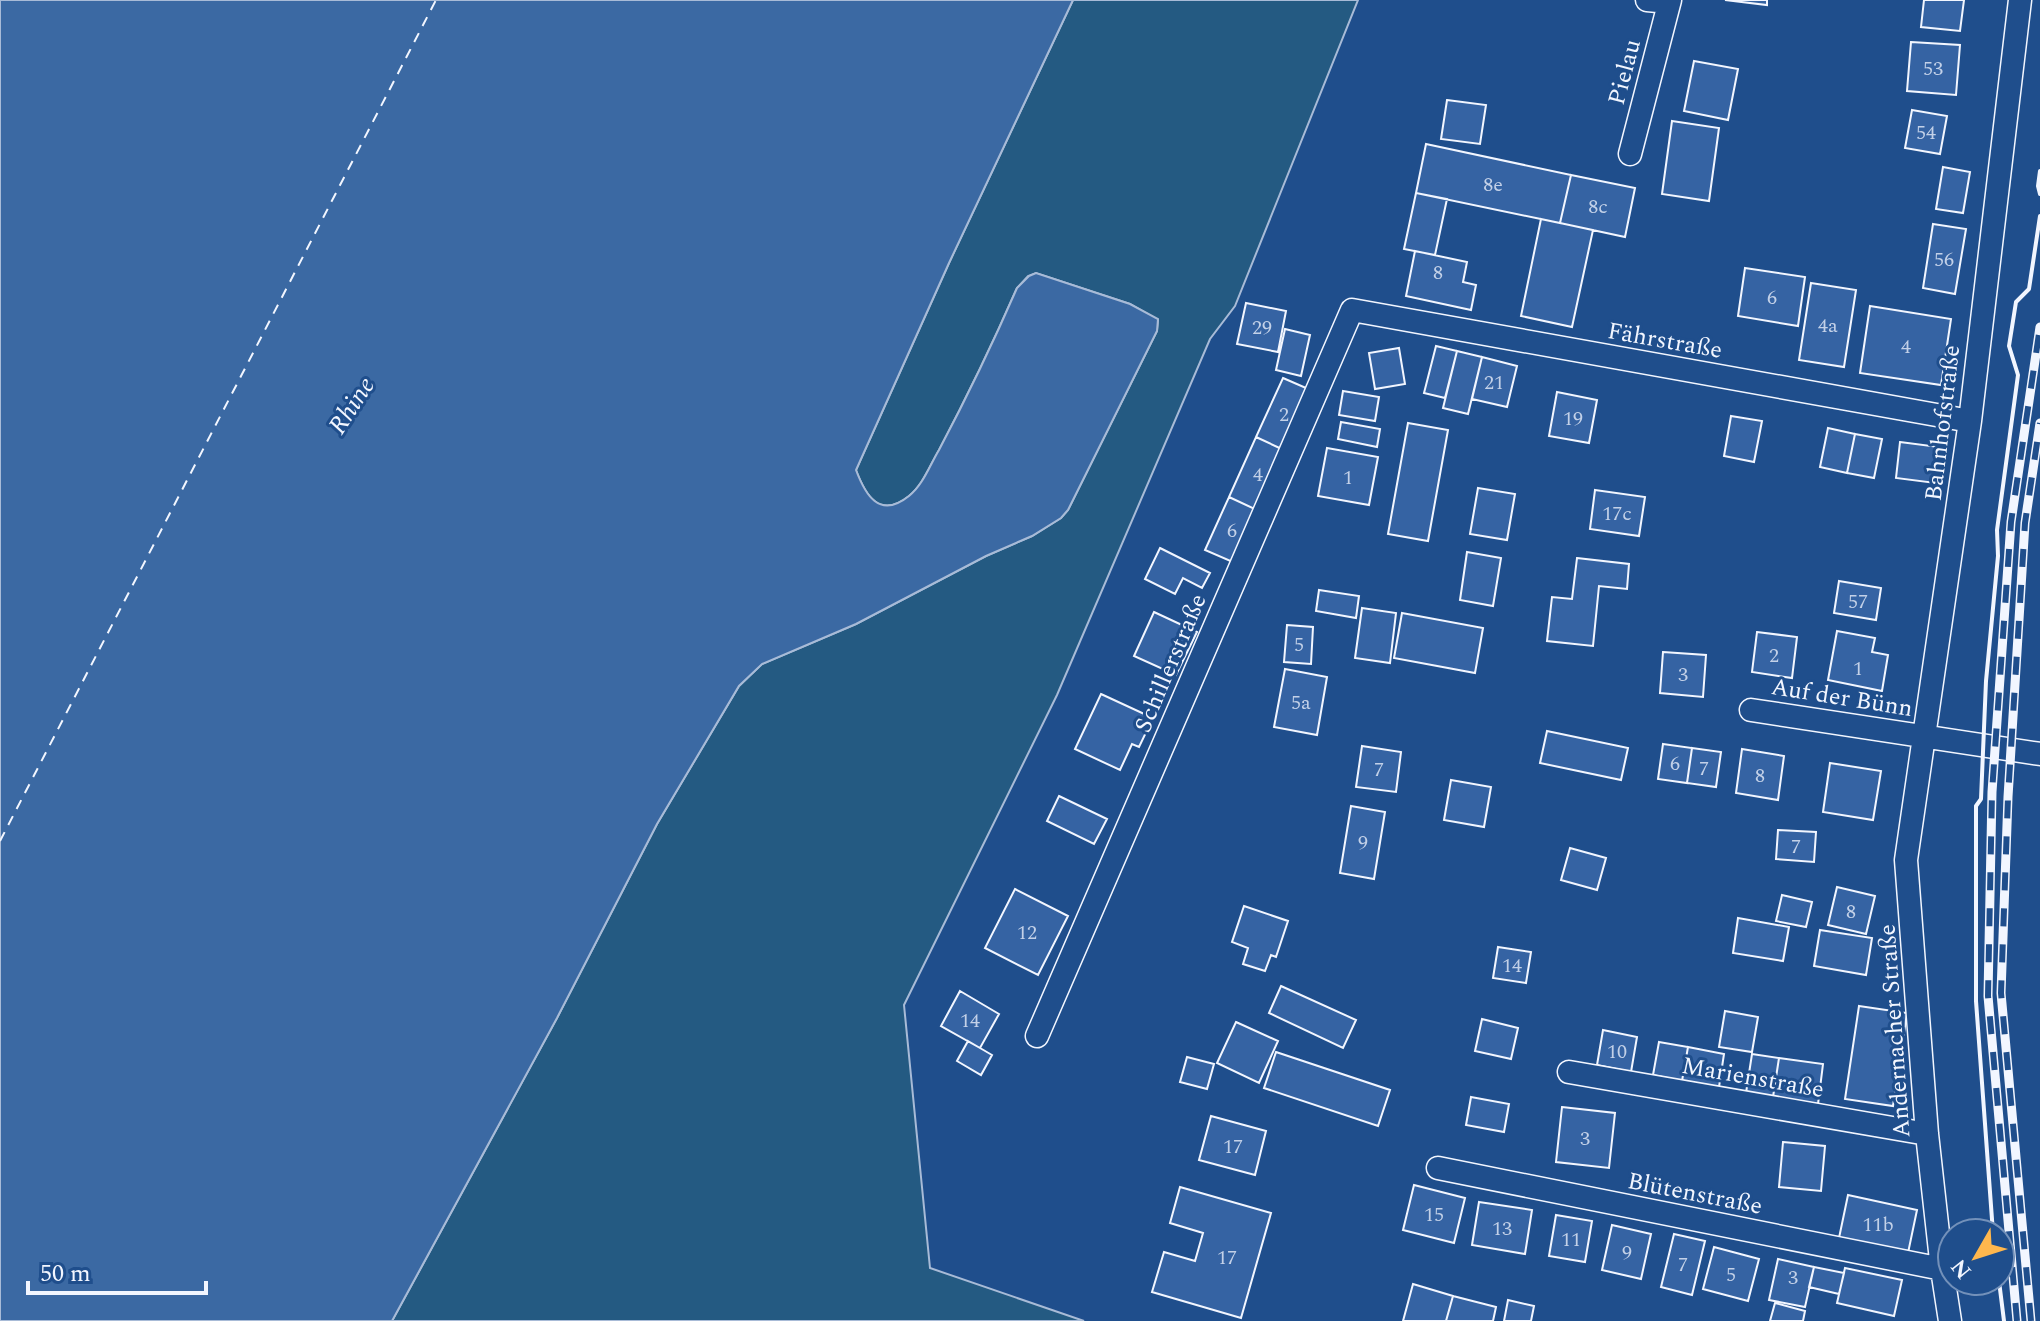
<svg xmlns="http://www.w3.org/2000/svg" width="2040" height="1321" viewBox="0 0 2040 1321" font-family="Spectral,serif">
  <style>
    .green { fill: #245a82; stroke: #a8bbd7; stroke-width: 2 }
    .water { fill: #3b69a3; stroke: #a8bbd7; stroke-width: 2 }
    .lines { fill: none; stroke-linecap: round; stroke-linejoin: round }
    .ferry { stroke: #f2f6ff; stroke-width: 2; stroke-dasharray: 10 8; stroke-linecap: butt }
    .building { fill: #3563a3; stroke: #f2f6ff; stroke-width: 2 }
    .street-casing { stroke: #f2f6ff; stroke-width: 25 }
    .street { stroke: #1f4e8c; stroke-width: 22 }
    .rail-casing { stroke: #f2f6ff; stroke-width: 9 }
    .rail { stroke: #1f4e8c; stroke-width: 6; stroke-dasharray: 18; stroke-linecap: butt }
    .wall { stroke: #f2f6ff; stroke-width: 4 }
    .labels { text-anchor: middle; stroke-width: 6; stroke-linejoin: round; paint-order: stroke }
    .number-label { font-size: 20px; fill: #c3d1e8 }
    .street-label { font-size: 24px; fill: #f2f6ff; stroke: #1f4e8c }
    .water-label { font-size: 26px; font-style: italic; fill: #f2f6ff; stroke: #1f4e8c }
  </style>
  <rect width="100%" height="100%" fill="#1f4e8c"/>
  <!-- green -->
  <path class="green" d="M1073 0H1358L1235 306 1210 339 1057 695 904 1005 930 1268 1084 1321H392L557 1018 657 824 739 686 762 664 856 624 986 556 1032 536 1061 518 1068 510 1157 331 1158 320 1130 304 1036 273 1028 276 1017 288C993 343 967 397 939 450 930 465 923 485 909 496 879 520 865 494 856 470L949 263Z"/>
  <!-- water -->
  <path class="water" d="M0 0H1073L949 263 856 470C865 494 879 520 909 496 923 485 930 465 939 450 967 397 993 343 1017 288L1029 276 1036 273 1130 304 1158 319 1157 331 1068 510 1061 518 1032 536 986 556 856 624 762 664 739 686 657 824 557 1018 392 1321H0Z"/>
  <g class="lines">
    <!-- ferry -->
    <path class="ferry" d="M0 841 436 0"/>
  </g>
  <!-- building -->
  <path class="building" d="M1725 0H1767V5Z
    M1924 0H1964L1960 31 1921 27Z
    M1911 42 1960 45 1956 95 1907 91Z
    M1694 61 1738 69 1728 120 1684 111Z
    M1447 100 1486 105 1480 144 1441 139Z
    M1912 110 1947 116 1940 154 1905 148Z
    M1672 121 1719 128 1709 201 1662 194Z
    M1426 144 1571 175 1560 223 1416 193Z
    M1943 167 1970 172 1963 213 1936 209Z
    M1571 175 1635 188 1625 237 1560 223Z
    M1416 193 1447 199 1435 255 1404 249Z
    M1541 219 1593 230 1572 327 1521 316Z
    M1933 224 1966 229 1955 294 1923 288Z
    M1415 251 1467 262 1463 282 1476 285 1471 310 1406 296Z
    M1745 268 1805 277 1798 326 1738 316Z
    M1811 283 1856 290 1844 367 1799 360Z
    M1246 303 1286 311 1278 352 1237 344Z
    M1870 306 1951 319 1941 385 1860 373Z
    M1285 329 1310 335 1301 376 1276 370Z
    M1436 346 1457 351 1445 398 1424 393Z
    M1399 348 1405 384 1375 389 1369 353Z
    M1457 351 1482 357 1468 414 1443 408Z
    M1482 357 1517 366 1507 407 1472 399Z
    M1283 378 1313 391 1286 451 1256 437Z
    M1343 391 1379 397 1375 421 1339 415Z
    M1557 392 1597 400 1589 443 1549 436Z
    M1731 416 1762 421 1754 462 1724 456Z
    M1341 422 1380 429 1377 447 1338 439Z
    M1408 423 1448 430 1428 541 1388 534Z
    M1828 428 1855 434 1847 473 1820 467Z
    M1855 434 1882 439 1874 478 1847 473Z
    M1256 437 1286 451 1259 511 1229 497Z
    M1900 442 1939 447 1935 483 1896 478Z
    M1327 448 1378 457 1369 505 1318 496Z
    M1478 488 1515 494 1507 540 1470 534Z
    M1595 490 1645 497 1639 536 1590 529Z
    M1229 497 1259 511 1235 563 1205 550Z
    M1160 548 1210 573 1202 588 1183 578 1175 594 1145 579Z
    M1467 552 1501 558 1493 606 1460 600Z
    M1577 558 1629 564 1627 589 1599 586 1593 646 1547 641 1552 597 1572 599Z
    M1839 581 1881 588 1876 620 1834 613Z
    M1319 590 1359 596 1356 618 1316 611Z
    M1362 608 1396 613 1390 663 1355 658Z
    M1154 612 1197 632 1176 675 1134 656Z
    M1402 613 1483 628 1475 673 1394 658Z
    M1287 625 1313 627 1311 664 1284 662Z
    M1837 631 1875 638 1872 652 1888 655 1882 691 1828 680Z
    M1757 632 1797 637 1792 678 1752 672Z
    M1663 652 1706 655 1703 697 1660 693Z
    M1285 669 1327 677 1317 735 1274 727Z
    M1101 694 1153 718 1139 747 1132 744 1120 770 1075 749Z
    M1547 731 1628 748 1621 780 1540 763Z
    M1663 744 1692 748 1687 783 1658 779Z
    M1362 746 1401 752 1396 792 1356 787Z
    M1692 748 1721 752 1716 787 1687 783Z
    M1742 749 1784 756 1778 800 1736 793Z
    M1830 763 1881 771 1873 820 1823 812Z
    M1451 780 1491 787 1484 827 1444 820Z
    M1059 796 1107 819 1094 844 1047 821Z
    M1351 806 1385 812 1374 879 1340 873Z
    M1778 830 1816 832 1814 862 1776 859Z
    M1570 848 1606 858 1597 890 1561 880Z
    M1837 887 1875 896 1866 934 1828 925Z
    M1015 889 1068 916 1038 975 985 948Z
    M1782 895 1812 902 1806 927 1776 921Z
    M1244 906 1288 921 1276 957 1271 955 1265 971 1243 964 1248 948 1232 942Z
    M1738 918 1789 927 1783 961 1733 953Z
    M1820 930 1872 938 1866 975 1814 966Z
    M1498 947 1531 952 1526 983 1493 978Z
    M1281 986 1356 1020 1343 1048 1269 1013Z
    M960 991 999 1014 980 1048 941 1026Z
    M1859 1006 1907 1013 1893 1106 1845 1099Z
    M1725 1011 1758 1017 1752 1052 1719 1047Z
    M1482 1019 1518 1028 1511 1059 1475 1051Z
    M1236 1022 1278 1041 1259 1083 1217 1063Z
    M1603 1030 1637 1037 1631 1072 1597 1065Z
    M968 1041 992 1055 981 1075 957 1061Z
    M1659 1042 1688 1047 1682 1081 1653 1075Z
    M1688 1047 1724 1054 1719 1087 1682 1081Z
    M1276 1052 1390 1090 1378 1126 1264 1088Z
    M1752 1054 1779 1058 1773 1097 1746 1093Z
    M1187 1057 1214 1064 1207 1089 1180 1082Z
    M1779 1058 1823 1064 1818 1104 1773 1097Z
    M1471 1097 1509 1104 1504 1132 1466 1125Z
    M1562 1107 1615 1113 1609 1168 1556 1162Z
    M1211 1116 1266 1131 1255 1175 1199 1160Z
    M1783 1142 1825 1146 1821 1191 1779 1187Z
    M1414 1185 1465 1198 1454 1243 1403 1230Z
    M1180 1187 1271 1213 1241 1318 1152 1292 1164 1252 1195 1261 1203 1233 1170 1223Z
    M1848 1195 1917 1210 1908 1253 1839 1238Z
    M1479 1202 1532 1210 1525 1254 1472 1245Z
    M1556 1215 1592 1221 1585 1262 1549 1256Z
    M1612 1225 1651 1234 1641 1279 1602 1270Z
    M1674 1234 1705 1241 1692 1295 1661 1287Z
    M1714 1247 1759 1259 1748 1301 1703 1289Z
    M1778 1259 1814 1267 1805 1307 1769 1300Z
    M1814 1267 1844 1273 1839 1294 1809 1287Z
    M1845 1268 1902 1280 1894 1316 1837 1303Z
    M1413 1284 1453 1296 1446 1321H1403Z
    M1453 1296 1496 1307 1493 1321H1446Z
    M1508 1300 1534 1306 1531 1321H1504Z
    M1775 1303 1805 1311 1803 1321H1770Z"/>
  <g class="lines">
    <defs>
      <path id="street" d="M1647 0 1669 2
        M1630 154 1670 0
        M1751 710 2040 754
        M1037 1036 1352 310 1970 421
        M1569 1072 1927 1134
        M1438 1168 1942 1269
        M1950 1321 1942 1269 1927 1134 1906 860 1970 421 2020 0"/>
    </defs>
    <!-- street casing -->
    <use href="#street" class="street-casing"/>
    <!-- street -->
    <use href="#street" class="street"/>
    <defs>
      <path id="rail" d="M2017 1321 1988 996 1992 792 2011 522 2040 327
        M2031 1321 2001 993 2008 797 2025 523 2040 423"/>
    </defs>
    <!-- rail casing -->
    <use href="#rail" class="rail-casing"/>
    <!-- rail -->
    <use href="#rail" class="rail"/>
    <!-- wall -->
    <path class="wall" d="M2040 171 2038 186 2040 194
      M1993 1233 1976 1001V806L1981 799 1986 681 1998 556 1997 530 2018 375 2009 346 2016 302 2029 289 2040 216
      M1999 1281 2004 1321"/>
  </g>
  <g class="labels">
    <!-- number labels -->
    <g class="number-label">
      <text x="1933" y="75">53</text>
      <text x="1926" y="139">54</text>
      <text x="1493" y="191">8e</text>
      <text x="1598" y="213">8c</text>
      <text x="1944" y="266">56</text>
      <text x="1438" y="279">8</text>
      <text x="1772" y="304">6</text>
      <text x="1828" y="332">4a</text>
      <text x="1262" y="334">29</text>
      <text x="1906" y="353">4</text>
      <text x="1494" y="389">21</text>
      <text x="1284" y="421">2</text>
      <text x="1573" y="425">19</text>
      <text x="1258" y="481">4</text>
      <text x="1348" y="484">1</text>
      <text x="1617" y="520">17c</text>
      <text x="1232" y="537">6</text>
      <text x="1858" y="608">57</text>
      <text x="1299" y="651">5</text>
      <text x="1774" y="662">2</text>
      <text x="1858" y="675">1</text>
      <text x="1683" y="681">3</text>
      <text x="1301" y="709">5a</text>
      <text x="1675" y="770">6</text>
      <text x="1704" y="775">7</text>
      <text x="1379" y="776">7</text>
      <text x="1760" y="782">8</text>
      <text x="1363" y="849">9</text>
      <text x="1796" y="853">7</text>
      <text x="1851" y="918">8</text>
      <text x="1027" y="939">12</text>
      <text x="1512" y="972">14</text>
      <text x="970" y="1027">14</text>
      <text x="1617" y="1058">10</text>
      <text x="1585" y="1145">3</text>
      <text x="1233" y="1153">17</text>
      <text x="1434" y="1221">15</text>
      <text x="1878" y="1231">11b</text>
      <text x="1502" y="1235">13</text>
      <text x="1571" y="1246">11</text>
      <text x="1627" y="1259">9</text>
      <text x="1227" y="1264">17</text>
      <text x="1683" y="1271">7</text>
      <text x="1731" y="1281">5</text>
      <text x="1793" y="1284">3</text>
    </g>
    <!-- street labels -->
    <g class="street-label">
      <text transform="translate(1624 72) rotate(-75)" y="8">Pielau</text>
      <text transform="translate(1665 340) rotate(10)" y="8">Fährstraße</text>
      <text transform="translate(1942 423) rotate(-83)" y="8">Bahnhofstraße</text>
      <text transform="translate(1170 663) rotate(-67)" y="8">Schillerstraße</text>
      <text transform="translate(1842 697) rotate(9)" y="8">Auf der Bünn</text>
      <text transform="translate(1894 1031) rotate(-94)" y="8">Andernacher Straße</text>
      <text transform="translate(1753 1077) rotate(10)" y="8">Marienstraße</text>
      <text transform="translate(1695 1193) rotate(11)" y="8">Blütenstraße</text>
    </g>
    <!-- water labels -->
    <g class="water-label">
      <text transform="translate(351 405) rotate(-57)" y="9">Rhine</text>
    </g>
  </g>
  <!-- north arrow -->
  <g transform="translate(1976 1257) rotate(231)"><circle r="38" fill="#1f4e8c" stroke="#7391ba" stroke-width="2"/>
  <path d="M0-6L14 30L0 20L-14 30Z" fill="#ffb74d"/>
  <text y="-12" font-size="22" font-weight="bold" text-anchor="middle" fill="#f2f6ff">N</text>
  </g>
  <!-- scale -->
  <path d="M28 1281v12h178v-12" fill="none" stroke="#f2f6ff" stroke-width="4"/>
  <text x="40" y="1281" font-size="24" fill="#f2f6ff" stroke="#1f4e8c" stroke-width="6" paint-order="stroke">50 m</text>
</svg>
